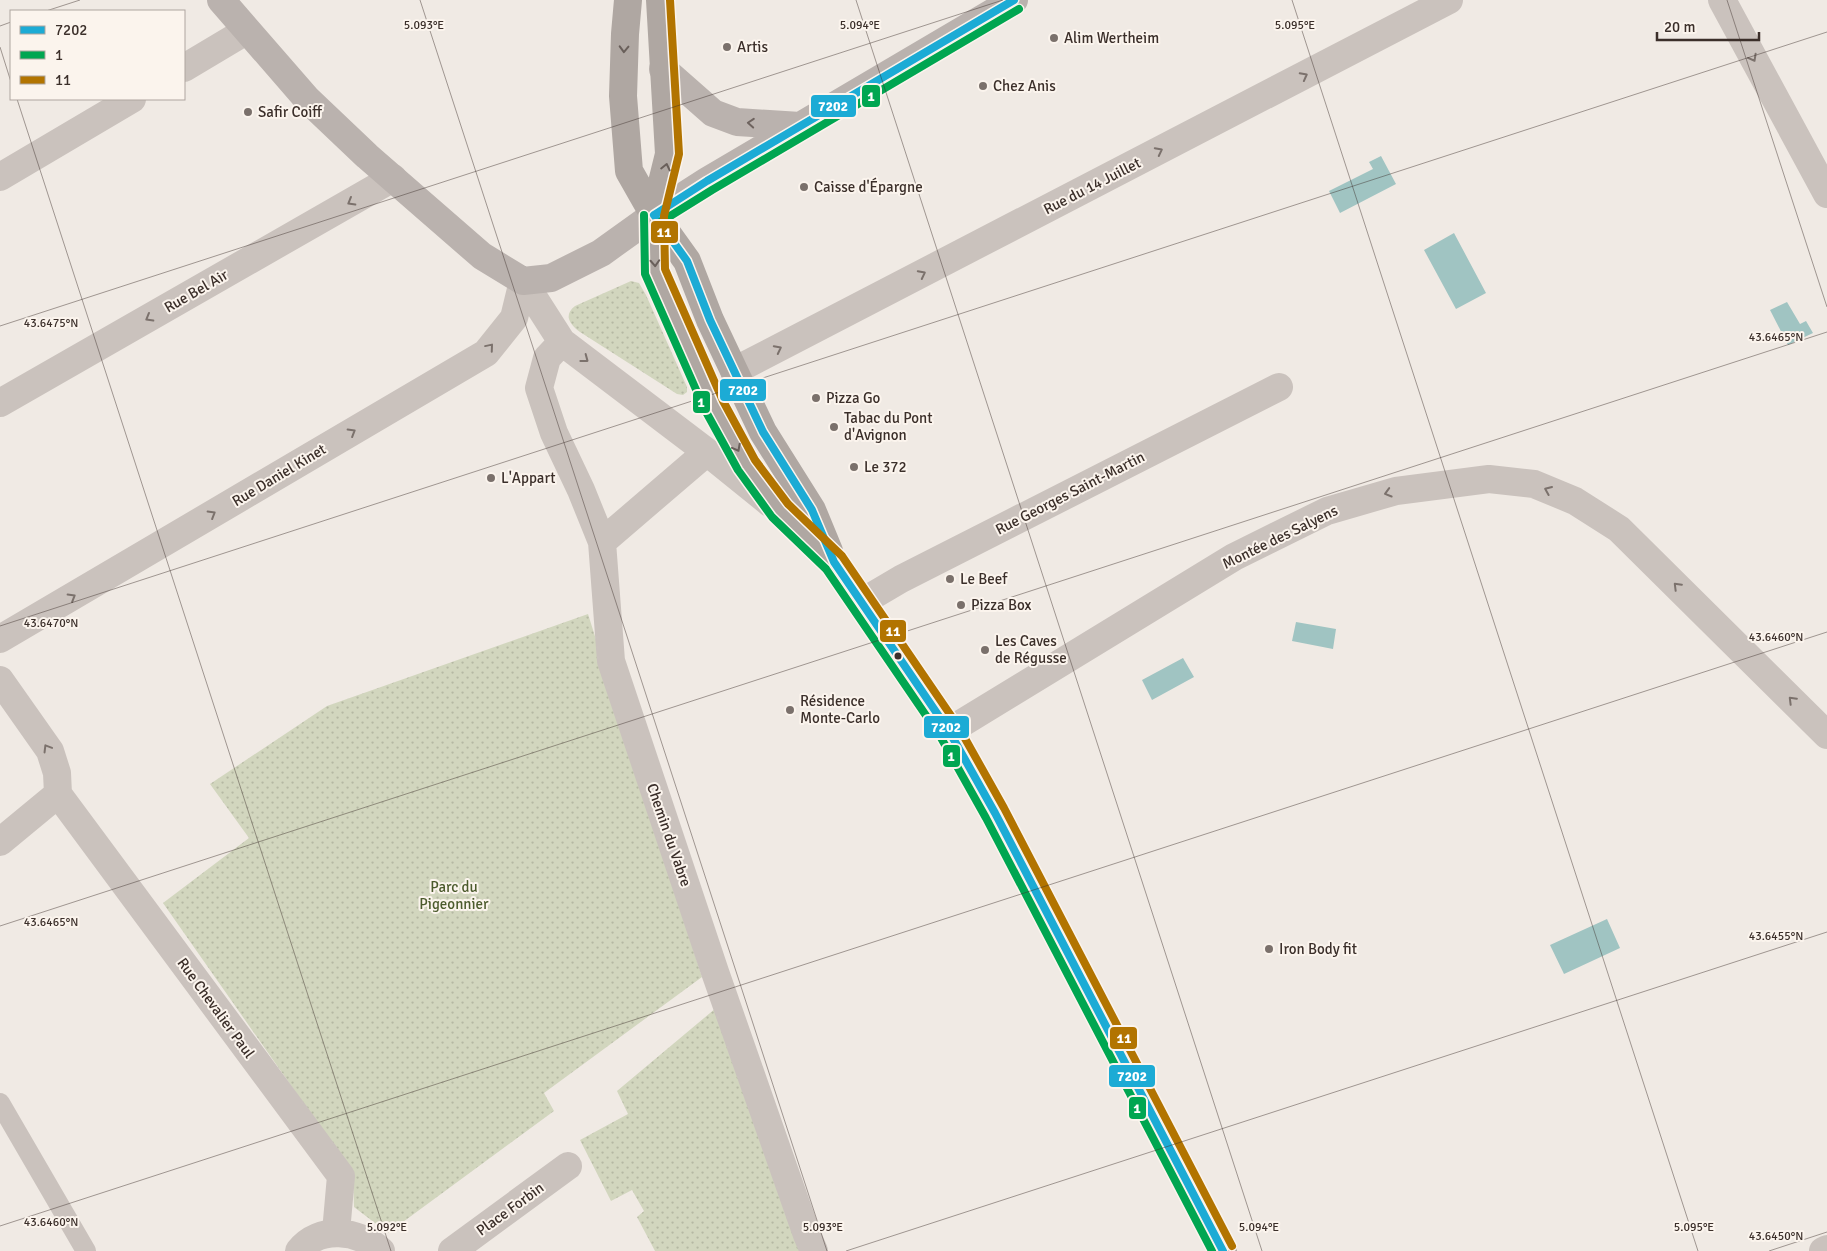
<svg xmlns="http://www.w3.org/2000/svg" width="1827" height="1251" viewBox="0 0 1827 1251" font-family="Signika,sans-serif">
  <style>
    .green { fill: url(#green-dots) }
    .water { fill: #a0c4c2 }
    .lines { fill: none; stroke-linecap: round; stroke-linejoin: round }
    .lane { stroke: #cac2bd; stroke-width: 20 }
    .street { stroke: #cac2bd; stroke-width: 28 }
    .secondary { stroke: #bab2ae; stroke-width: 28 }
    .primary { stroke: #afa7a2; stroke-width: 28 }
    .bus-1-casing { stroke: #fbf4ed; stroke-width: 11 }
    .bus-2-casing { stroke: #fbf4ed; stroke-width: 11 }
    .bus-3-casing { stroke: #fbf4ed; stroke-width: 11 }
    .bus-1 { stroke: #1cabd5; stroke-width: 8 }
    .bus-2 { stroke: #00a651; stroke-width: 8 }
    .bus-3 { stroke: #b27400; stroke-width: 8 }
    .oneway { stroke: #695f5a }
    .oneway2 { stroke: #7b716c }
    .oneway3 { stroke: #6e635f }
    .ticks { fill: none; stroke: #3b2f2a; stroke-width: 1; stroke-opacity: 0.45 }
    .poi-dot { fill: #7a706b; stroke: #fbf4ed; stroke-width: 2 }
    .bus-dot { fill: #3b2f2a; stroke: #fbf4ed; stroke-width: 2 }
    .labels { text-anchor: middle; stroke-width: 4; stroke-linejoin: round; paint-order: stroke }
    .poi-label { font-size: 15px; fill: #3b2f2a; stroke: #fbf4ed; text-anchor: start }
    .street-label { font-size: 15px; fill: #3b2f2a; stroke: #fbf4ed }
    .park-label { font-size: 15px; fill: #4c5b2d; stroke: #fbf4ed }
    .ticks-label { font-size: 12px; text-anchor: middle; fill: #3b2f2a; stroke: #fbf4ed; stroke-width: 4; stroke-linejoin: round; paint-order: stroke }
    .line-badge { stroke: #fbf4ed; stroke-width: 2 }
    .badge-label { font-size: 14px; text-anchor: middle; font-weight: bold; fill: #fff }
  </style>
  <defs>
    <pattern id="green-dots" width="8" height="8" patternUnits="userSpaceOnUse" patternTransform="scale(1.25)"><rect width="8" height="8" fill="#d2d6be"/><path d="M2 2h.1M6 6h.1" fill="none" stroke="#b5b8a3" stroke-width="1.8" stroke-linecap="round"/></pattern>
  </defs>
  <rect width="100%" height="100%" fill="#f0eae4"/>
  <!-- green -->
  <path class="green" d="M631 281 639 283 646 295 687 387V392L683 395 677 394 580 332C570 325 563 315 575 306Z
    M588 614 702 977 544 1093 554 1111 388 1233 354 1207 353 1174 163 903 249 838 210 784 327 706Z
    M716 1008 800 1251H655L637 1217 644 1211 632 1190 611 1201 580 1140 628 1114 617 1091Z"/>
  <!-- water -->
  <path class="water" d="M1381 156 1396 184 1340 213 1329 191 1373 169 1369 162Z
    M1454 233 1486 293 1456 309 1424 250Z
    M1787 302 1800 324 1806 321 1813 333 1788 345 1770 310Z
    M1296 622 1336 629 1333 649 1292 641Z
    M1183 658 1194 677 1152 700 1142 680Z
    M1607 919 1620 948 1564 974 1550 945Z"/>
  <g class="lines">
    <!-- lane -->
    <path class="lane" d="M0 1103 86 1251"/>
    <!-- street -->
    <path class="street" d="M1722 0 1827 194
      M184 68 246 31
      M0 177 132 99
      M523 281 562 342 707 452 770 503
      M562 342 547 358 539 388 554 433 581 490 602 542
      M734 371 1449 0
      M0 403 393 178
      M707 452 602 542 611 661 715 972 807 1235 814 1251
      M862 602 901 579 1279 387
      M0 639 486 353 514 318 523 281
      M0 680 50 751 57 773 58 794
      M949 731 1234 557 1327 511 1396 491 1489 479 1534 484 1575 501 1619 529 1827 735
      M58 794 341 1176 336 1232
      M0 842 58 794
      M299 1251C319 1225 359 1230 381 1251
      M452 1251 568 1166
      M1823 1251 1827 1249"/>
    <!-- secondary -->
    <path class="secondary" d="M221 0 307 99 367 156 482 256 523 281 551 278 601 253 654 215 707 181 1014 0
      M663 69 713 113 737 122 800 126"/>
    <!-- primary -->
    <path class="primary" d="M628 0 625 34 623 96 629 171 654 215 687 261 710 320 763 432 812 510 829 551
      M660 0 669 154 654 215 655 271 682 334 714 405 747 465 780 511 834 562 949 731 995 813 1223 1251"/>
    <defs>
      <path id="bus-1" d="M654 215 687 261 710 320 763 432 812 510 834 562 949 731 995 813 1223 1251
        M654 215 707 181 1014 0"/>
      <path id="bus-2" d="M644 215 645 274 705 410 738 470 772 517 826 569 940 736 986 818 1212 1251
        M659 223 712 190 1019 9"/>
      <path id="bus-3" d="M670 0 679 154 664 216 665 269 723 401 755 460 788 504 842 556 958 726 1004 808 1232 1246"/>
    </defs>
    <!-- bus-1 casing -->
    <use href="#bus-1" class="bus-1-casing"/>
    <!-- bus-2 casing -->
    <use href="#bus-2" class="bus-2-casing"/>
    <!-- bus-3 casing -->
    <use href="#bus-3" class="bus-3-casing"/>
    <!-- bus-1 -->
    <use href="#bus-1" class="bus-1"/>
    <!-- bus-2 -->
    <use href="#bus-2" class="bus-2"/>
    <!-- bus-3 -->
    <use href="#bus-3" class="bus-3"/>
  </g>
  <!-- one-way arrows -->
  <defs><path id="oneway-chevron" d="M-2-3.5L2.5 0L-2 3.5" fill="none" stroke-width="1.6" stroke-linecap="round" stroke-linejoin="round" transform="scale(1.25)"/></defs>
  <g class="oneway">
    <use href="#oneway-chevron" transform="translate(624 49) rotate(92)"/>
    <use href="#oneway-chevron" transform="translate(666 167) rotate(-77)"/>
    <use href="#oneway-chevron" transform="translate(655 263) rotate(87)"/>
    <use href="#oneway-chevron" transform="translate(737 448) rotate(62)"/>
  </g>
  <g class="oneway2">
    <use href="#oneway-chevron" transform="translate(1753 58) rotate(61)"/>
    <use href="#oneway-chevron" transform="translate(1304 76) rotate(-28)"/>
    <use href="#oneway-chevron" transform="translate(1159 151) rotate(-27)"/>
    <use href="#oneway-chevron" transform="translate(351 202) rotate(150)"/>
    <use href="#oneway-chevron" transform="translate(922 274) rotate(-27)"/>
    <use href="#oneway-chevron" transform="translate(149 318) rotate(150)"/>
    <use href="#oneway-chevron" transform="translate(490 347) rotate(-50)"/>
    <use href="#oneway-chevron" transform="translate(778 349) rotate(-27)"/>
    <use href="#oneway-chevron" transform="translate(585 359) rotate(37)"/>
    <use href="#oneway-chevron" transform="translate(352 432) rotate(-31)"/>
    <use href="#oneway-chevron" transform="translate(1548 490) rotate(-157)"/>
    <use href="#oneway-chevron" transform="translate(1388 493) rotate(164)"/>
    <use href="#oneway-chevron" transform="translate(212 514) rotate(-31)"/>
    <use href="#oneway-chevron" transform="translate(1677 586) rotate(-135)"/>
    <use href="#oneway-chevron" transform="translate(72 597) rotate(-31)"/>
    <use href="#oneway-chevron" transform="translate(1792 700) rotate(-135)"/>
    <use href="#oneway-chevron" transform="translate(47 748) rotate(-121)"/>
  </g>
  <use class="oneway3" href="#oneway-chevron" transform="translate(751 123) rotate(-176)"/>
  <!-- ticks -->
  <path class="ticks" d="M420 0 827 1251M856 0 1262 1251M1292 0 1698 1251M1727 0 1827 307M46 11 80 0M0 26 11 22M0 47 11 82M17 99 391 1251M0 326 1003 0M0 626 1827 32M0 926 1827 332M0 1226 1827 632M846 1251 1827 932M1769 1251 1827 1232"/>
  <!-- markers -->
  <g class="poi-dot">
    <circle cx="1054" cy="38" r="5"/>
    <circle cx="727" cy="47" r="5"/>
    <circle cx="983" cy="86" r="5"/>
    <circle cx="248" cy="112" r="5"/>
    <circle cx="804" cy="187" r="5"/>
    <circle cx="816" cy="398" r="5"/>
    <circle cx="834" cy="427" r="5"/>
    <circle cx="854" cy="467" r="5"/>
    <circle cx="491" cy="478" r="5"/>
    <circle cx="950" cy="579" r="5"/>
    <circle cx="961" cy="605" r="5"/>
    <circle cx="985" cy="650" r="5"/>
    <circle cx="790" cy="710" r="5"/>
    <circle cx="1269" cy="949" r="5"/>
  </g>
  <circle class="bus-dot" cx="898" cy="656" r="4.5"/>
  <g class="labels">
    <!-- poi labels -->
    <g class="poi-label">
      <text x="1064" y="43">Alim Wertheim</text>
      <text x="737" y="52">Artis</text>
      <text x="993" y="91">Chez Anis</text>
      <text x="258" y="117">Safir Coiff</text>
      <text x="814" y="192">Caisse d'Épargne</text>
      <text x="826" y="403">Pizza Go</text>
      <text x="844" y="423">Tabac du Pont<tspan x="844" dy="17">d'Avignon</tspan></text>
      <text x="864" y="472">Le 372</text>
      <text x="501" y="483">L'Appart</text>
      <text x="960" y="584">Le Beef</text>
      <text x="971" y="610">Pizza Box</text>
      <text x="995" y="646">Les Caves<tspan x="995" dy="17">de Régusse</tspan></text>
      <text x="800" y="706">Résidence<tspan x="800" dy="17">Monte-Carlo</tspan></text>
      <text x="1279" y="954">Iron Body fit</text>
    </g>
    <!-- street labels -->
    <g class="street-label">
      <text transform="translate(1092 186) rotate(-27)" y="5">Rue du 14 Juillet</text>
      <text transform="translate(196 291) rotate(-30)" y="5">Rue Bel Air</text>
      <text transform="translate(279 475) rotate(-31)" y="5">Rue Daniel Kinet</text>
      <text transform="translate(1070 493) rotate(-27)" y="5">Rue Georges Saint-Martin</text>
      <text transform="translate(1280 537) rotate(-26)" y="5">Montée des Salyens</text>
      <text transform="translate(669 835) rotate(71)" y="5">Chemin du Vabre</text>
      <text transform="translate(216 1008) rotate(54)" y="5">Rue Chevalier Paul</text>
      <text transform="translate(510 1209) rotate(-36)" y="5">Place Forbin</text>
    </g>
    <!-- park labels -->
    <g class="park-label">
      <text x="454" y="892">Parc du<tspan x="454" dy="17">Pigeonnier</tspan></text>
    </g>
  </g>
  <g class="ticks-label">
    <text x="424" y="29">5.093°E</text>
    <text x="860" y="29">5.094°E</text>
    <text x="1295" y="29">5.095°E</text>
    <text x="51" y="327">43.6475°N</text>
    <text x="1776" y="341">43.6465°N</text>
    <text x="51" y="627">43.6470°N</text>
    <text x="1776" y="641">43.6460°N</text>
    <text x="51" y="926">43.6465°N</text>
    <text x="1776" y="940">43.6455°N</text>
    <text x="51" y="1226">43.6460°N</text>
    <text x="387" y="1231">5.092°E</text>
    <text x="823" y="1231">5.093°E</text>
    <text x="1259" y="1231">5.094°E</text>
    <text x="1694" y="1231">5.095°E</text>
    <text x="1776" y="1240">43.6450°N</text>
  </g>
  <g class="line-badge">
    <rect x="861" y="84" width="20" height="24" rx="5" fill="#00a651"/>
    <rect x="810" y="94" width="47" height="24" rx="5" fill="#1cabd5"/>
    <rect x="650" y="220" width="29" height="24" rx="5" fill="#b27400"/>
    <rect x="719" y="378" width="48" height="24" rx="5" fill="#1cabd5"/>
    <rect x="692" y="390" width="19" height="24" rx="5" fill="#00a651"/>
    <rect x="879" y="619" width="28" height="24" rx="5" fill="#b27400"/>
    <rect x="923" y="715" width="47" height="24" rx="5" fill="#1cabd5"/>
    <rect x="942" y="744" width="19" height="24" rx="5" fill="#00a651"/>
    <rect x="1109" y="1026" width="29" height="24" rx="5" fill="#b27400"/>
    <rect x="1108" y="1064" width="48" height="24" rx="5" fill="#1cabd5"/>
    <rect x="1128" y="1096" width="19" height="24" rx="5" fill="#00a651"/>
  </g>
  <g class="badge-label">
    <text x="871" y="101">1</text>
    <text x="833" y="111">7202</text>
    <text x="664" y="237">11</text>
    <text x="743" y="395">7202</text>
    <text x="701" y="407">1</text>
    <text x="893" y="636">11</text>
    <text x="946" y="732">7202</text>
    <text x="951" y="761">1</text>
    <text x="1124" y="1043">11</text>
    <text x="1132" y="1081">7202</text>
    <text x="1137" y="1113">1</text>
  </g>
  <!-- legend -->
  <rect x="10" y="10" width="175" height="90" fill="#fbf4ed" stroke="#aea59f"/>
  <rect x="20" y="26" width="25" height="8" fill="#1cabd5" stroke="#aea59f"/>
  <text x="55" y="35" font-size="15" fill="#3b2f2a">7202</text>
  <rect x="20" y="51" width="25" height="8" fill="#00a651" stroke="#aea59f"/>
  <text x="55" y="60" font-size="15" fill="#3b2f2a">1</text>
  <rect x="20" y="76" width="25" height="8" fill="#b27400" stroke="#aea59f"/>
  <text x="55" y="85" font-size="15" fill="#3b2f2a">11</text>
  <!-- scale -->
  <path d="M1657 32v8h102v-8" fill="none" stroke="#3b2f2a" stroke-width="2.5"/>
  <text x="1664" y="32" font-size="15" fill="#3b2f2a" stroke="#fbf4ed" stroke-width="4" paint-order="stroke">20 m</text>
</svg>
